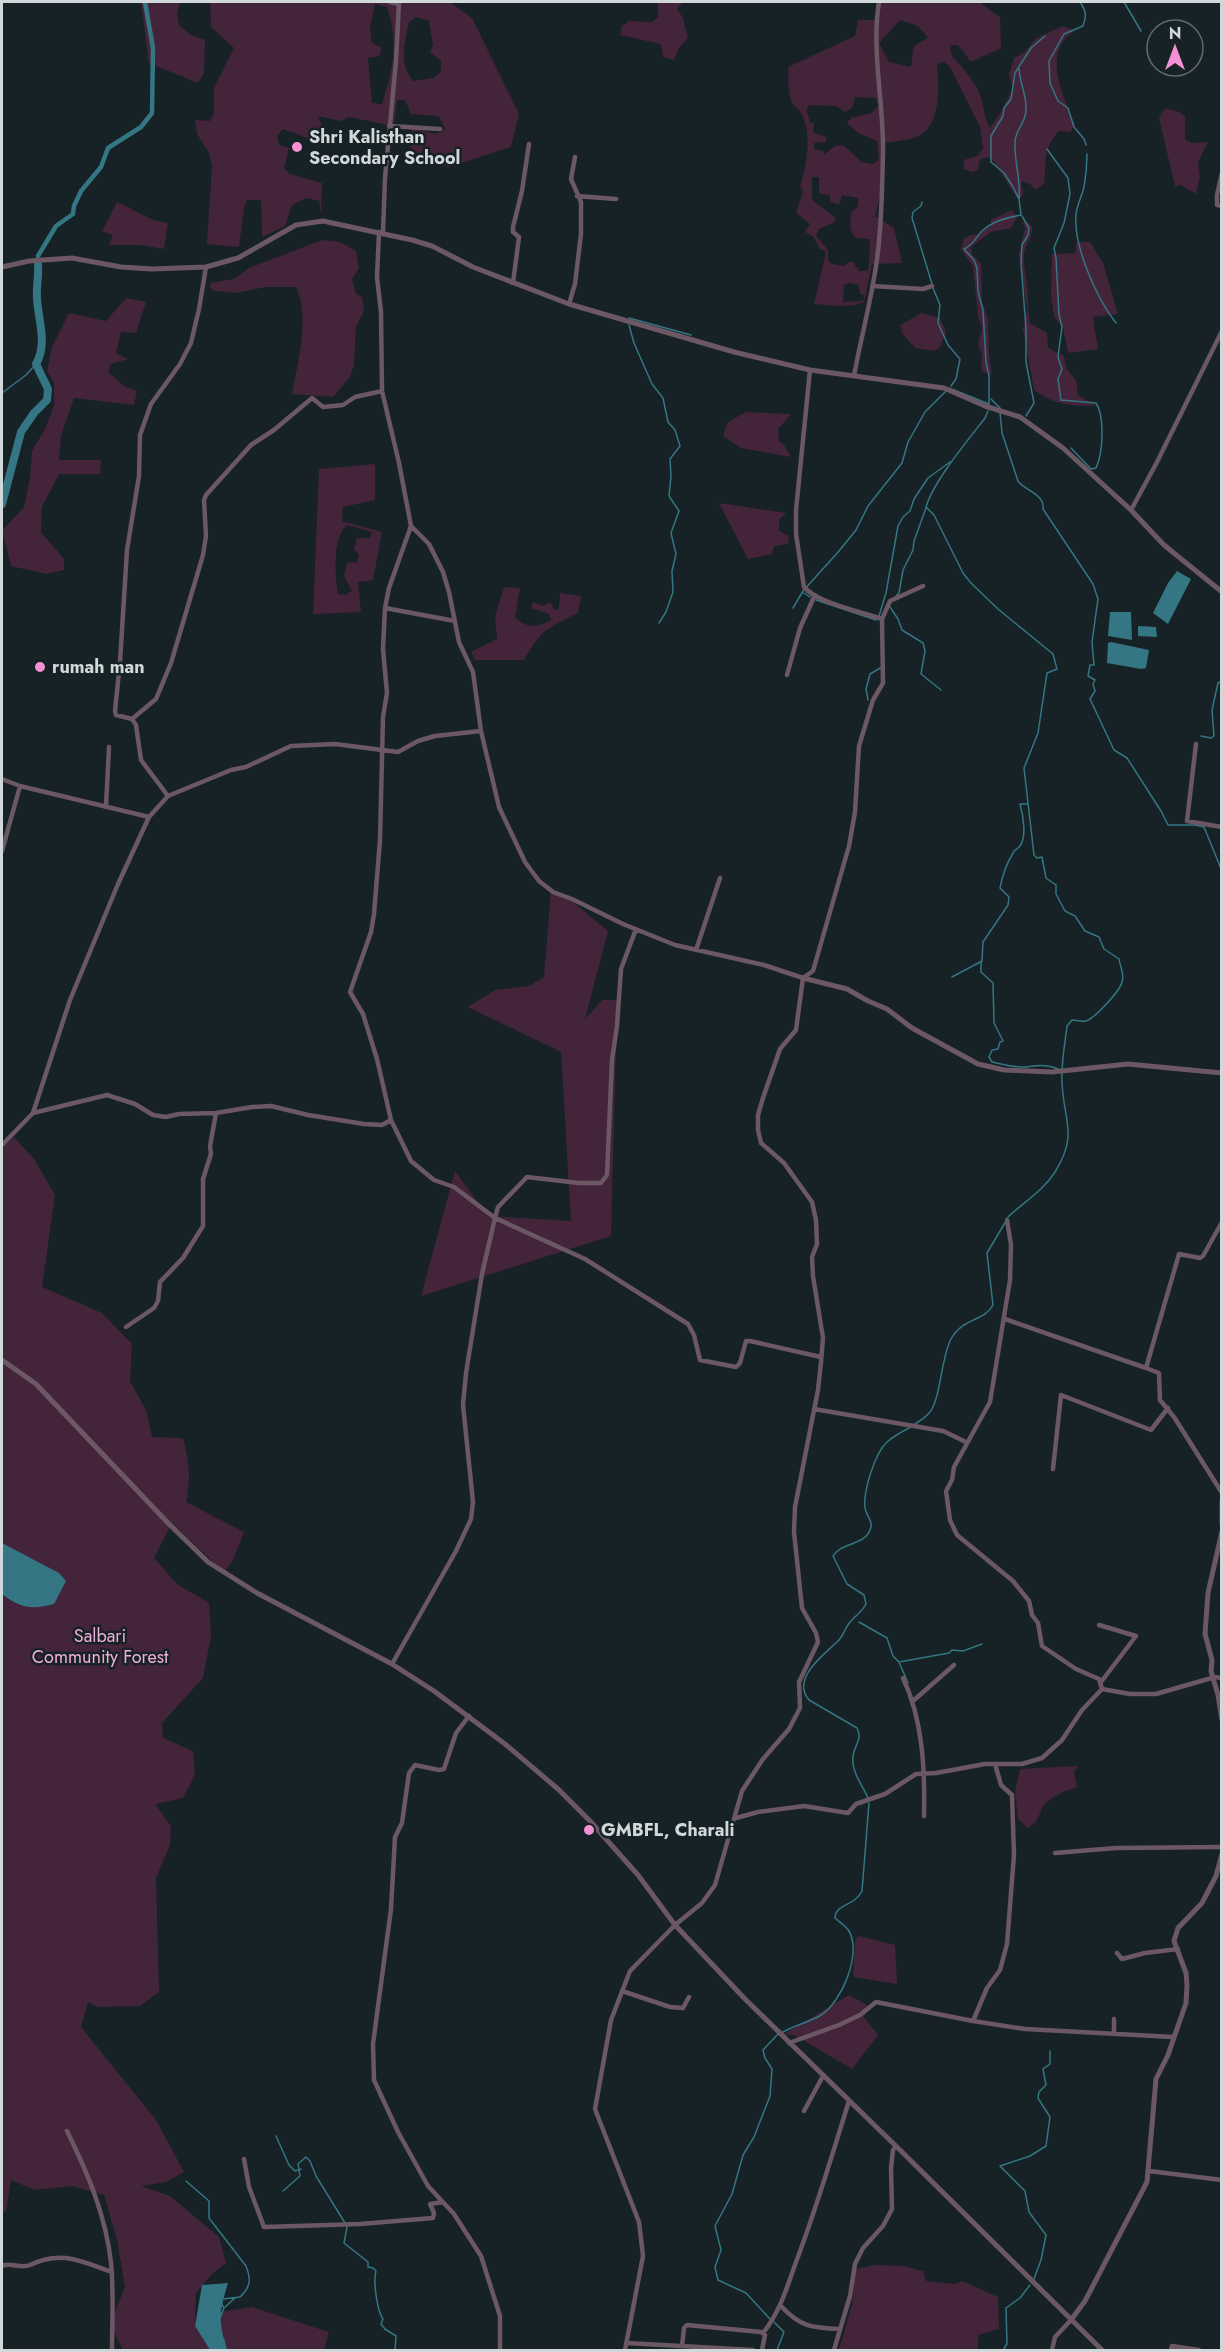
<svg xmlns="http://www.w3.org/2000/svg" width="1223" height="2352" viewBox="0 0 1223 2352" font-family="Jost,sans-serif">
  <style>
    .green { fill: #44243a; fill-rule: evenodd }
    .water { fill: #347684 }
    .lines { fill: none; stroke-linecap: round; stroke-linejoin: round }
    .stream { stroke: #347684; stroke-width: 1.5 }
    .canal { stroke: #347684; stroke-width: 4.5 }
    .river { stroke: #347684; stroke-width: 8 }
    .minor { stroke: #6c5865; stroke-width: 4.5 }
    .tertiary { stroke: #6c5865; stroke-width: 5 }
    .poi-dot { fill: #f491d4; stroke: #162225; stroke-width: 2 }
    .labels { text-anchor: middle; stroke-width: 5; stroke-linejoin: round; paint-order: stroke }
    .poi-label { font-size: 18px; font-weight: bold; fill: #d1d8da; stroke: #162225; text-anchor: start }
    .park-label { font-size: 18px; fill: #f2adda; stroke: #162225 }
  </style>
  <rect width="100%" height="100%" fill="#162225"/>
  <!-- green -->
  <path class="green" d="M141 2H180L177 13 179 25 191 35 205 40 204 73 198 83 149 63Z
    M210 2H450L472 18 519 114 511 147 449 167 424 161 409 145 412 130 349 117 341 121 318 116 327 136 323 144 283 129 277 136 279 145 289 148 284 168 290 174 322 183 321 215 319 201 306 198 292 205 285 226 262 237 261 200H247L244 208 239 247 207 244 212 167 209 153 197 134 195 120 210 121 214 113V88L234 48 211 27ZM375 4 387 7C399 40 393 71 382 104L372 103 368 58 379 56 382 48 372 43 370 28ZM416 17 429 21 433 45 430 52 441 61V71L434 78 413 81C398 63 405 43 409 22ZM397 100H405L411 114 439 116 445 129 436 134 394 124Z
    M658 2 682 3 677 9 683 18 688 38 679 48 674 60 663 57 661 44 620 35 622 26 629 21 652 22 658 17Z
    M878 2H979L1000 17 1001 48 971 62 958 45H951C948 58 960 62 966 72 970 78 976 85 979 92 984 103 983 116 990 128L1001 112 1013 88 1009 75 1014 58 1025 52 1035 39 1063 26 1075 31C1040 51 1064 98 1075 125L1070 132 1059 131C1042 150 1047 161 1044 184L1036 190 1030 184 1021 181 1023 194 1019 201 991 157 980 159 978 170 972 172 964 169V160L977 156 983 148 980 127 950 67 944 62 937 64C939 88 942 130 913 138 904 141 894 141 885 143L880 196 875 216 894 228 902 263 872 264 864 302C849 309 830 305 814 304L826 252 819 248 814 237 805 232 810 224 796 213 803 191 800 187C806 167 813 133 801 113 799 109 797 109 793 104 787 94 789 79 788 67L855 36 858 20H875ZM900 20 918 26 928 38 914 46 911 67 889 62 879 43ZM855 97 876 98 878 106 872 113 851 118 847 123 858 133 877 141 879 160 873 164 862 162 843 145 835 146 824 155 823 151 814 149V143L826 142V137L813 132 814 123H810C809 116 804 111 809 105L836 106 845 112 852 108ZM812 177H819V194L830 195V201L839 205 842 195 858 198V206L851 213C850 222 849 231 856 238L870 239 869 266 867 271H859L853 262H848L845 266 832 264 828 261V250L816 236 819 229 833 223 836 218 812 200ZM849 283 859 285 860 294 864 295 863 301 843 302 844 285Z
    M1165 108 1179 112 1185 117V139L1192 143 1208 142 1198 162 1200 177 1196 194 1181 185 1175 186 1159 118Z
    M117 202C136 210 148 221 168 223L164 249 140 245H109L113 235 102 231Z
    M1012 210 1017 217 1011 228 991 232 971 247 972 254 981 264 982 303 988 319 989 354 992 375 983 372 981 367 982 354 978 345 982 328 978 316 973 266 960 248 963 245V239L971 235 979 234 991 226V220Z
    M1025 221 1032 226C1033 238 1026 242 1024 253 1023 264 1026 275 1027 286 1029 299 1027 310 1030 323L1047 333 1048 348 1064 356 1066 368 1076 380 1078 395 1095 405C1073 408 1051 403 1034 390L1023 329 1027 310 1019 254 1025 228 1022 223Z
    M322 240 340 242 356 251 359 268 352 279 356 294 362 297 364 311 356 327 354 365 350 377 333 397 292 394C298 361 310 318 296 287H266L235 293 211 290 210 283 234 279 249 268Z
    M1076 242H1090L1103 263 1118 314 1093 317 1098 349 1068 353 1063 327 1054 317 1051 295 1052 254 1076 253Z
    M126 298 146 302 136 333 121 332 116 353 128 359 111 364 108 372 124 386 137 391 134 405 74 398 61 436 59 460H101L100 474H59L42 507 41 532 64 559V570L46 574 11 566 2 531 24 507 30 478 32 451 45 429 54 405V383L47 371 52 347 69 313 106 321Z
    M922 313 940 318 946 332 940 347 934 351 915 348 902 333 900 325Z
    M746 412 791 414 778 429 779 441 784 445 791 457 741 448 723 436 728 422Z
    M375 464V500L343 507 342 521 382 532 373 580 358 582 361 612 313 614 319 469ZM347 525 372 532 370 538H357L354 549 359 555 357 562 347 563 344 576 352 591 345 595 338 594C335 577 332 537 347 525Z
    M719 503 786 513 779 520V531L789 536 788 544 774 546 772 554 748 559Z
    M504 587 520 588 515 617C525 628 538 628 551 620L549 614 531 608 533 602 543 606 548 603H551L554 610 559 609 560 593 581 596 578 613C547 629 542 628 524 660H475L471 652 497 639 495 616Z
    M551 890 568 898 608 931 585 1019 602 1000H617L611 1236 421 1296 455 1171 488 1216 571 1221 561 1052 468 1007 495 990 529 986 544 977Z
    M14 1137 34 1159 55 1195 42 1287 102 1313 132 1344 130 1381 147 1412 152 1437 183 1438C189 1460 191 1480 186 1502L244 1532 232 1562 224 1572 172 1523 154 1558 177 1584 209 1603 211 1636 203 1678 162 1723 163 1738 193 1751 195 1775 183 1798 155 1804 171 1826 170 1845 156 1878 159 1992 140 2006 98 2007 88 2002 81 2027 156 2120 184 2172 166 2182 141 2186 170 2196 219 2237 226 2263 213 2273 196 2293 195 2326 210 2350H123L110 2324 125 2287 117 2240 104 2195 72 2186 35 2190 11 2180 6 2212 2 2211V1148Z
    M1078 1766 1074 1772 1077 1787C1067 1790 1052 1796 1045 1804 1037 1814 1041 1821 1028 1828L1018 1819 1015 1791 1020 1769Z
    M859 1936 895 1945 897 1984 853 1977 855 1940Z
    M849 1995 867 2005 864 2017 878 2035 852 2069 801 2039 793 2035 784 2034Z
    M875 2265 904 2266 923 2271 926 2281 955 2284 962 2281 998 2297 999 2329 978 2335V2350H839L852 2304 855 2269Z
    M252 2307 329 2332 324 2350H227L220 2326V2312Z"/>
  <!-- water -->
  <path class="water" d="M1177 571 1191 579 1168 624 1153 613 1168 583Z
    M1110 612H1131L1132 640 1108 636Z
    M1138 626 1156 627 1157 637 1138 636Z
    M1111 642 1149 650 1146 668 1141 669 1107 663 1108 643Z
    M2 1543 59 1573 66 1581 54 1604C32 1610 20 1608 2 1594Z
    M228 2283C219 2313 218 2320 227 2350H210L195 2326 202 2285Z"/>
  <g class="lines">
    <!-- stream -->
    <path class="stream" d="M1080 2C1086 11 1087 16 1083 26L1064 34 1049 61 1050 83 1058 101 1068 108 1074 127 1084 139 1086 145
      M1124 2 1141 31
      M1047 149 1068 178 1070 194 1064 223 1054 248 1056 258 1059 315 1062 327 1058 357 1062 369 1058 379 1061 400 1096 403C1105 417 1103 453 1096 468L1091 469 1071 448
      M1087 154C1087 165 1086 176 1084 187 1082 196 1077 205 1076 214 1073 246 1097 299 1116 323
      M1019 199C1021 179 1014 161 1015 142 1015 132 1023 125 1025 116 1029 101 1020 84 1019 69
      M922 202 921 206 913 212 912 218 932 284
      M1022 216 1029 228 1028 235 1022 245 1021 264 1026 328V362L1034 403 1026 416
      M933 288 940 305 938 323 948 345 960 359 956 379 951 386
      M629 318 691 335
      M629 325 634 343 652 384 663 398 668 422 675 430 680 446 670 459 671 476 669 496 679 511 671 533 676 554 672 571 673 592 666 612 659 623
      M949 388 989 404V376L986 362 983 310 978 291 977 268 974 260 964 249C973 245 975 239 981 232 992 221 1006 218 1021 215L1019 199 1013 187 1004 173 991 162V136L1003 116 1004 108 1011 99 1015 73 1031 48 1045 36
      M2 393 26 375 36 364
      M991 399 1000 408
      M988 411 985 418C968 440 933 482 926 507L934 515 963 573 971 583 998 609 1053 654 1057 669 1047 673 1038 733 1024 768 1034 855 1037 858 1042 857 1046 878 1056 885V894L1065 911 1075 916 1085 931 1099 937 1104 949 1119 959C1120 967 1125 974 1122 982 1120 991 1095 1018 1086 1021 1082 1022 1077 1020 1072 1020L1067 1026C1065 1044 1061 1063 1062 1081 1063 1121 1079 1133 1055 1172 1043 1191 1024 1202 1008 1217
      M1000 412 1002 433 1018 481C1025 491 1045 494 1043 509L1093 584 1098 599 1092 642 1094 665H1090L1088 676 1095 680 1093 684 1095 691 1090 699 1114 750 1127 758 1161 811 1168 825H1195L1204 827 1222 871
      M804 593 810 597
      M896 596 899 593 903 570 913 550 914 541 926 508
      M816 600 876 620
      M890 607 898 619 902 630 923 643 925 651 921 674 941 690
      M793 608 803 591 839 551 856 530 868 506 902 463 908 442 925 412 946 391
      M879 616 886 593 898 526 903 517 910 511 914 499 928 478 950 462
      M868 700 866 689 870 674 882 667
      M1201 736 1211 738 1214 736 1212 710 1218 683 1222 681
      M981 962V972L993 983 994 1023 1003 1041 1000 1042 998 1049 992 1050 989 1057 992 1062C1002 1064 1016 1068 1026 1067 1036 1065 1048 1064 1058 1069
      M952 977 982 961 983 942 1008 905 1009 897 1000 888C1002 877 1007 863 1013 853 1014 850 1018 849 1020 846 1027 836 1023 815 1020 804H1027
      M915 1424C920 1421 926 1417 930 1412 941 1397 941 1358 951 1339 963 1317 984 1322 993 1305L987 1253 1006 1221
      M859 1622 887 1638 893 1656 899 1662 949 1653 952 1650 963 1651 982 1644
      M899 1662 908 1683
      M868 1798C862 1784 851 1772 853 1756 854 1745 863 1740 857 1728L809 1700C791 1679 823 1655 837 1642 843 1637 845 1628 850 1622 855 1616 862 1612 866 1604L864 1595 847 1584 833 1556C841 1542 864 1546 870 1530 874 1521 866 1516 865 1508 863 1491 875 1453 887 1442 894 1436 903 1431 911 1427
      M783 2032C795 2025 810 2022 821 2015 842 2002 862 1953 849 1931 846 1926 839 1922 835 1918 835 1904 855 1906 862 1891L869 1803
      M276 2136 289 2165 295 2171 301 2169
      M186 2181 209 2201V2218L246 2266C251 2279 251 2287 240 2297L223 2299
      M283 2191 300 2176 298 2164 306 2157 310 2161 316 2176 345 2223
      M347 2227 344 2243 368 2262V2267L373 2268 376 2271C373 2280 377 2311 383 2319L381 2324 385 2329 396 2336 395 2350
      M1034 2279 1041 2260 1046 2235 1029 2212 1025 2191 1000 2166 1030 2156 1046 2146 1050 2117 1038 2098 1039 2092 1046 2085 1043 2069 1050 2064V2051
      M225 2307 235 2298
      M220 2318 224 2308 221 2303
      M770 2319 746 2293 718 2280 715 2267 721 2250 715 2226 732 2194 743 2155 754 2137 770 2096 772 2069 765 2058 763 2050 778 2034
      M774 2322 784 2332 777 2350
      M224 2340 226 2350
      M1003 2350 1007 2344 1006 2308 1020 2298 1030 2285"/>
    <!-- canal -->
    <path class="canal" d="M38 256 56 226 73 214 74 206 81 191 101 167 108 148 141 127 152 113 153 48 145 2"/>
    <!-- river -->
    <path class="river" d="M2 504 21 432 34 413 47 400 48 389 36 364C48 344 38 320 37 298 36 287 39 276 38 265"/>
    <!-- minor -->
    <path class="minor" d="M390 2 399 4
      M389 126 440 129
      M1222 173 1217 195V205L1222 206
      M577 196 616 199
      M379 232 377 277 381 312 382 391 399 463 411 526 429 544 443 572 449 592 459 642 473 672 481 731 499 807 525 862 539 881 553 892 572 899 623 924 675 945 764 965 803 978
      M383 232 385 178 396 61 399 2
      M513 283 519 237 513 232V227L522 191 529 144
      M872 286 923 289 932 286
      M569 304 575 284 581 234V202L571 179 575 157
      M854 376C861 337 872 298 877 259 882 224 882 188 883 153 884 103 871 51 879 2
      M1131 510 1156 464 1222 331
      M385 608 455 621
      M882 619 890 601 923 586
      M787 675 800 628 815 595
      M132 719 156 699 171 663 203 555 206 536 204 500 206 495 251 445 274 430 312 398 323 407 343 405 355 397 382 391
      M1196 744 1187 821 1222 827
      M2 779 20 786 149 817 118 884 70 1000 33 1113 2 1145
      M168 796 141 760 136 725 132 719 116 715 115 711 120 662 127 550 139 476 140 435 151 404 180 364 191 343 199 309 206 267
      M106 806 109 747
      M149 817 168 796 231 770 246 767 291 746 335 744 398 752 418 741 435 736 481 731
      M2 851 20 786
      M636 929 621 969 617 1026 612 1060 607 1175 601 1183H579L527 1177 498 1207 495 1218 585 1259 688 1324 694 1335 700 1360 736 1367 740 1363 746 1341H750L821 1357
      M696 950 720 878
      M33 1113 107 1095 135 1104 153 1115 166 1117 179 1114 216 1113 252 1107 271 1106 308 1115 364 1124 382 1125 391 1120
      M1007 1220 1011 1245 1010 1280 990 1402 954 1467 952 1480 946 1491 950 1520 957 1535 1013 1581 1029 1601 1032 1615 1038 1623 1042 1646 1076 1669 1099 1679 1102 1689
      M1005 1319 1146 1368 1179 1254 1200 1258 1203 1256 1222 1222
      M126 1327 154 1308 158 1301 160 1282 183 1258 203 1226V1179L211 1154 210 1146 216 1113
      M1146 1368 1159 1373 1160 1400 1174 1417 1222 1493
      M814 1409 943 1431 966 1442
      M1053 1469 1061 1395 1151 1430 1168 1408
      M1099 1625 1136 1636 1101 1682
      M392 1664 456 1551 471 1519 473 1502 463 1405 466 1373 482 1274 495 1218 454 1187 434 1180 411 1161 391 1120 377 1059 363 1014 350 992 371 932 374 914 380 840 383 717 387 693 383 649 385 608 389 588 411 526
      M903 1678C923 1720 925 1770 924 1816
      M913 1701 954 1665
      M469 1716 456 1733 444 1769 439 1770 415 1765 409 1773 402 1823 395 1837 391 1909 373 2044 374 2080 398 2132 428 2186 454 2214 481 2256 500 2316V2350
      M995 1764 1001 1785 1012 1795 1014 1855 1007 1944 1000 1970 987 1988 973 2021 1025 2029 1173 2037
      M736 1818 758 1812 804 1806 848 1813 856 1804 885 1794 916 1774 936 1773 985 1764H1022L1042 1758 1062 1740 1082 1710 1102 1689 1130 1694H1156L1215 1677 1222 1678
      M1055 1853 1116 1848 1222 1847
      M1117 1953 1122 1959 1145 1953 1178 1949
      M622 1991 670 2007 683 2008 689 1997
      M1114 2019V2033
      M789 2043 839 2025 860 2015 876 2002 973 2021
      M804 2111 823 2076
      M67 2131C88 2174 106 2216 111 2263 114 2292 112 2321 112 2350
      M244 2159 249 2187 264 2227 360 2224 433 2218 434 2213 430 2204 443 2202
      M1149 2171 1222 2180
      M2 2266C11 2262 20 2269 30 2265 62 2250 80 2261 112 2272
      M780 2305C800 2327 812 2328 840 2329
      M763 2333C780 2312 787 2287 796 2262 816 2210 832 2155 849 2101
      M626 2343 753 2350
      M682 2346 684 2328 687 2325 761 2332 765 2335 762 2350
      M625 2350 643 2256 639 2222 595 2109 611 2020 630 1971 675 1925 702 1903 715 1885 742 1791 763 1759 789 1729 800 1708 799 1682 818 1642 816 1633 802 1608 794 1532 795 1507 818 1390 821 1362 823 1338 813 1276 812 1257 817 1244 816 1220 812 1202 784 1163 761 1143 758 1130V1115L763 1098 780 1049 796 1030 803 978 813 971 849 846 855 812 859 746 873 700 883 683 882 619C862 612 817 603 804 587L796 534V510L810 370
      M834 2350 850 2296 855 2264 863 2248 883 2226 892 2209 891 2168 893 2150 896 2146
      M1052 2350 1055 2337 1071 2320
      M1171 2350 1172 2346 1199 2350"/>
    <!-- tertiary -->
    <path class="tertiary" d="M2 267 29 261 72 258 121 267 152 269 206 267 238 258 296 225 323 221 412 240 432 246 473 267 569 304 734 352 810 370 944 388 985 406 1020 417 1063 448 1131 510 1164 545 1222 592
      M803 978 847 989 868 1001 887 1009 912 1028 978 1064 1004 1070 1052 1072 1128 1064 1222 1073
      M2 1360 36 1384 169 1524 208 1562 257 1593 392 1664 434 1691 505 1744 558 1789 590 1821 638 1875 675 1925 745 1999 900 2150 1102 2350
      M1222 1501V1524
      M1222 1531 1208 1593 1205 1634 1212 1660 1211 1671 1218 1695 1222 1720
      M1071 2320 1085 2301 1147 2182 1156 2079 1168 2055 1186 2003 1187 1985 1186 1973 1174 1941 1178 1928 1202 1903 1216 1876 1222 1854"/>
  </g>
  <!-- markers -->
  <g class="poi-dot">
    <circle cx="297" cy="147" r="6"/>
    <circle cx="40" cy="667" r="6"/>
    <circle cx="589" cy="1830" r="6"/>
  </g>
  <g class="labels">
    <!-- poi labels -->
    <g class="poi-label">
      <text x="309" y="143">Shri Kalisthan<tspan x="309" dy="21">Secondary School</tspan></text>
      <text x="52" y="673">rumah man</text>
      <text x="601" y="1836">GMBFL, Charali</text>
    </g>
    <!-- park labels -->
    <g class="park-label">
      <text x="100" y="1642">Salbari<tspan x="100" dy="21">Community Forest</tspan></text>
    </g>
  </g>
  <!-- border -->
  <rect width="1223" height="2352" fill="none" stroke="#d1d8da" stroke-width="6"/>
  <!-- north arrow -->
  <g transform="translate(1175 48)"><circle r="28" fill="#162225" stroke="#616b6d" stroke-width="1.5"/>
  <path d="M0-4.5L10 22L0 15L-10 22Z" fill="#f491d4"/>
  <text y="-9" font-size="16" font-weight="bold" text-anchor="middle" fill="#d1d8da">N</text>
  </g>
</svg>
